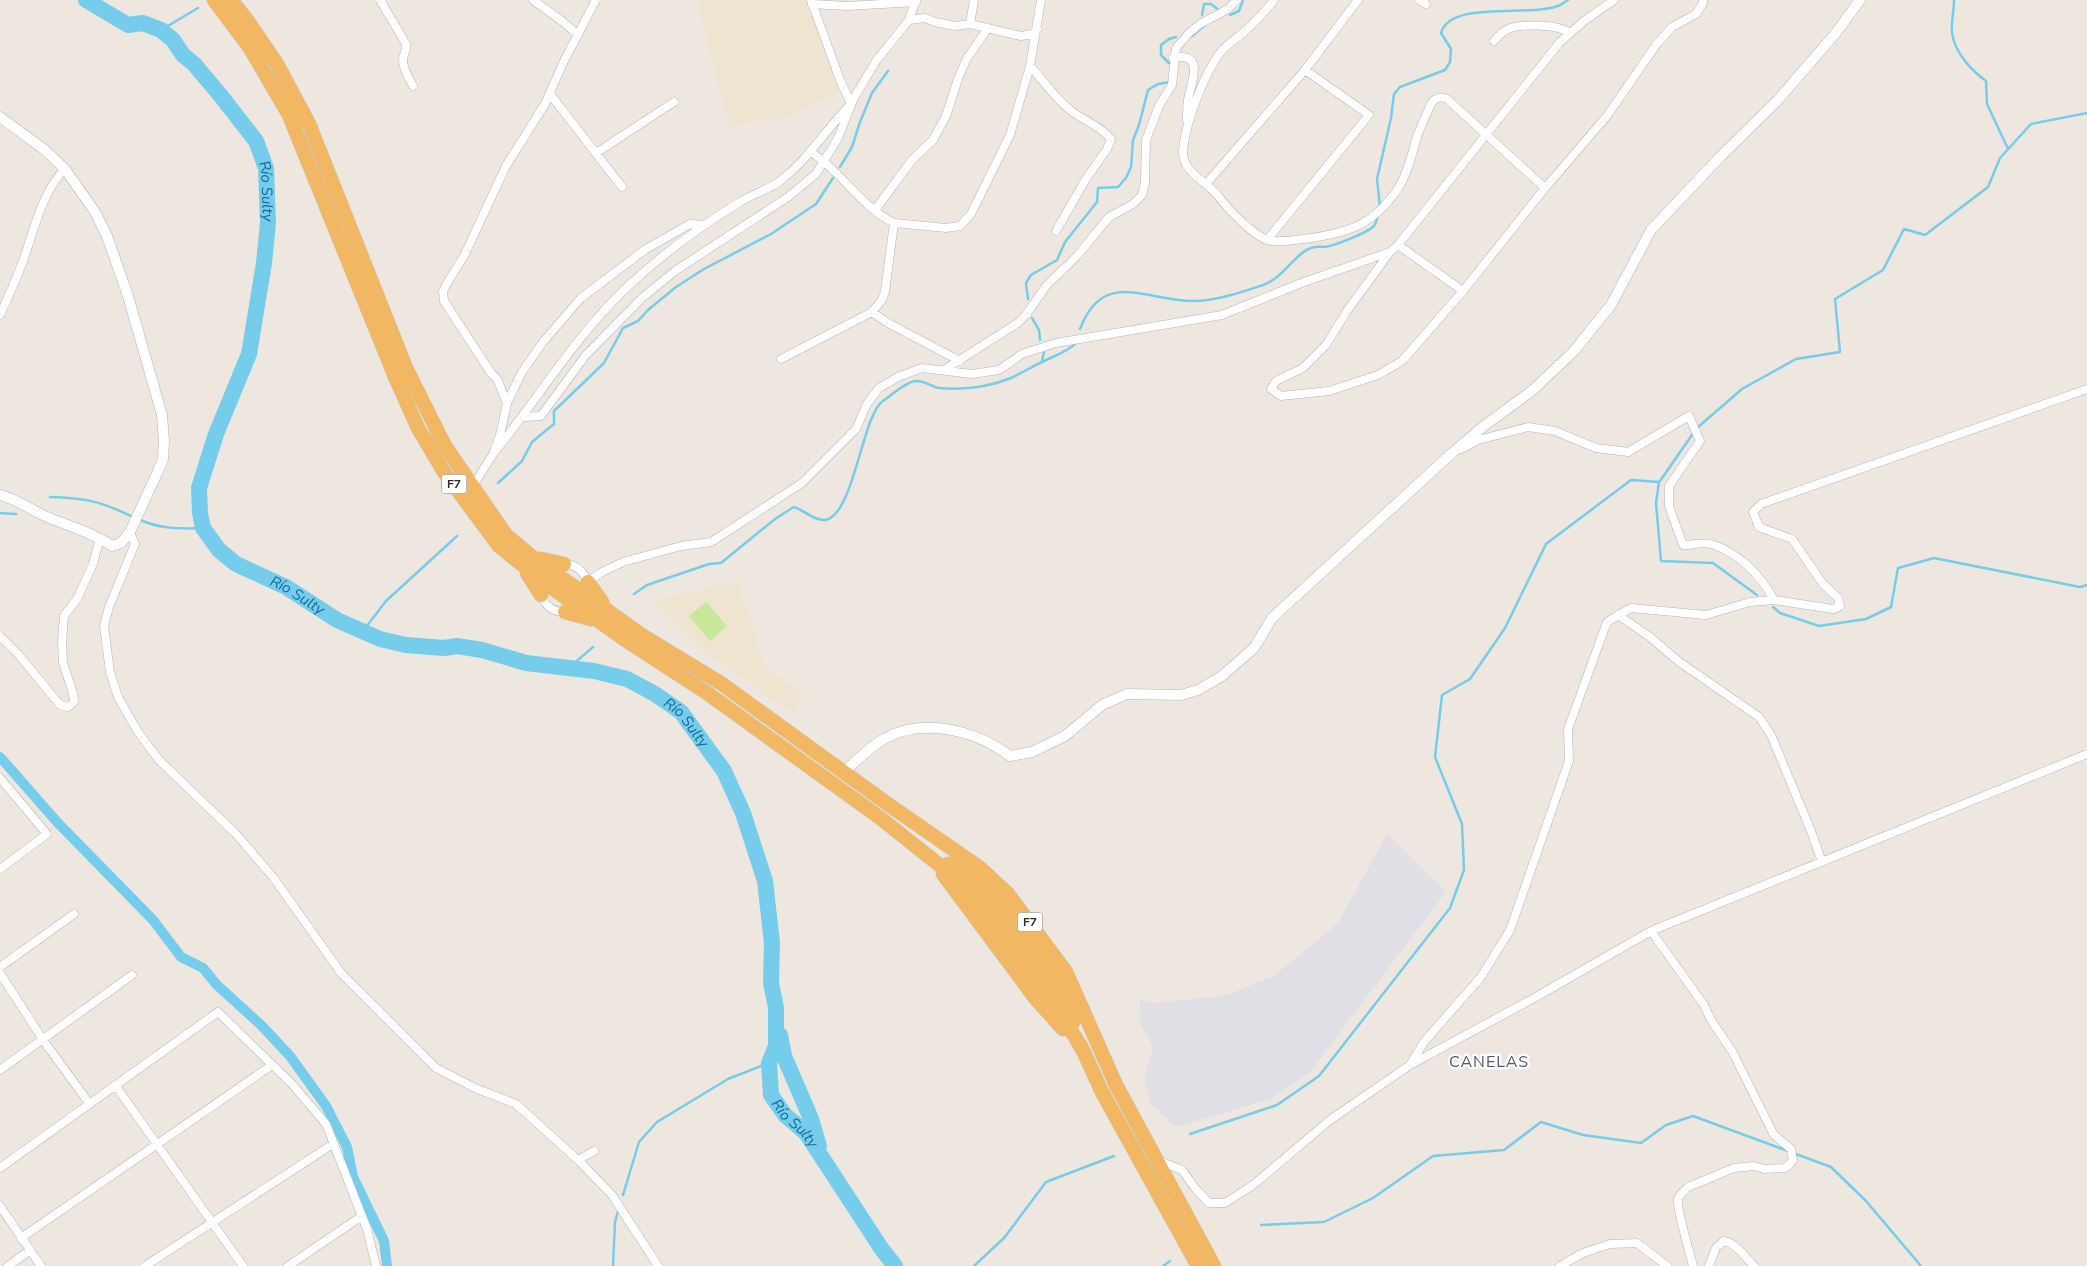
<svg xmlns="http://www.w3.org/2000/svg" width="2087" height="1266" viewBox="0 0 2087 1266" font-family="'Nunito Sans',sans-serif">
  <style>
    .industrial { fill: #e1dfe6 }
    .education { fill: #eee4d0 }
    .pitch { fill: #c7e89a }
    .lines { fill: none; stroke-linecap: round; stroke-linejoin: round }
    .stream { stroke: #76cceb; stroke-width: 2.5 }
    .canal { stroke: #76cceb; stroke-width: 10 }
    .river { stroke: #76cceb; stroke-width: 16 }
    .minor-casing { stroke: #b2b5bf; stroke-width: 9 }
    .tertiary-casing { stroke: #b2b5bf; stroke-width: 11 }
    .trunk-casing { stroke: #c8c8c8; stroke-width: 15 }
    .minor { stroke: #fff; stroke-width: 8 }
    .tertiary { stroke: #fff; stroke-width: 10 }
    .trunk { stroke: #f2b762; stroke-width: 14 }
    .labels { text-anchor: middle; stroke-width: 4.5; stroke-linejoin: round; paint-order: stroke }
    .shield { fill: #fff; stroke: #6b6b6b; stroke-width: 1 }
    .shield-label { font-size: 12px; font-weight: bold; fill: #2c2c2c }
    .water-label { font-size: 15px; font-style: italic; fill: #126b9a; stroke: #fff }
    .quarter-label { font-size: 16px; letter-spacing: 1px; fill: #4e567c; stroke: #fff }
  </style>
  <rect width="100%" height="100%" fill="#ede7df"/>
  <!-- industrial -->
  <path class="industrial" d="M1387 834 1446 892 1309 1073 1270 1099 1176 1127 1151 1104 1144 1079 1153 1047 1140 1023V1000L1154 1003 1223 996 1274 976 1338 923Z"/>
  <!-- education -->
  <path class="education" d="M696 0H812L841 91 788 116 729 126Z
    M739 582 765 667 805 695 793 712 777 703 693 643 654 600Z"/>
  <!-- pitch -->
  <path class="pitch" d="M706 602 727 626 710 641 689 616Z"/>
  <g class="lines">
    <!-- stream -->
    <path class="stream" d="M1954 0C1954 11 1951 22 1952 32 1954 52 1971 70 1986 81L1987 104 2008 149
      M1202 15 1204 4H1211L1220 11
      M1230 15 1239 11 1243 0
      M161 30 198 8
      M1192 36 1205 25
      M1169 63 1161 55V45L1169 39 1176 37
      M840 167 852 147 860 122 872 93 888 71
      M1380 207 1377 179 1391 118 1394 94 1400 87 1445 70 1450 62 1451 49 1441 33C1450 0 1528 17 1558 6 1561 5 1565 2 1568 0
      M1028 299 1026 283 1031 275 1057 260 1065 242 1097 202 1098 188 1118 187 1126 178 1131 167 1133 140 1139 125 1148 90 1158 84 1169 82
      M1032 318 1039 330 1040 340
      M1080 329C1103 268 1146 301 1193 301 1216 301 1242 292 1263 285 1285 277 1295 253 1311 248 1316 246 1320 247 1325 247 1336 245 1367 233 1374 226 1376 223 1377 218 1378 215
      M1042 361 1044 352
      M1697 428 1742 389 1796 359 1840 352 1835 299 1883 270 1904 229 1925 235 1988 187 2000 158 2031 124 2087 113
      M1660 481 1694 432
      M498 483 522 461 532 442 554 424V411L604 363 623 328 638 321 648 310 676 287 704 269 771 234 816 204 833 178
      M50 497C86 498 100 501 133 517
      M0 513 16 514
      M138 519C159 529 180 529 203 528
      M634 594 647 585 709 564 721 563 775 519 794 507C804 510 814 521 825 520 854 516 862 415 883 401 892 395 904 383 915 381 925 380 931 387 940 388 964 390 989 387 1011 378 1022 373 1033 366 1044 361 1055 356 1069 351 1077 342
      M1773 607 1780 613 1819 626 1866 619 1891 607 1898 568 1934 558 2080 587 2087 585
      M363 631 386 601 457 536
      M571 666 593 647
      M1190 1134 1277 1105 1319 1076 1450 908 1464 870 1462 824 1435 757 1442 695 1470 679 1505 628 1546 544 1631 480 1659 482 1656 503 1661 561 1713 563 1757 595
      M623 1195 639 1142 657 1122 728 1079 769 1063
      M1261 1225 1324 1222 1373 1198 1433 1156 1504 1150 1541 1122 1583 1135 1641 1143 1666 1125 1693 1116 1831 1167 1866 1201 1921 1266
      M613 1266 615 1222 619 1208
      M974 1266 1004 1238 1046 1182 1114 1156
      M1163 1266 1170 1261"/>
    <!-- canal -->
    <path class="canal" d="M0 757 58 823 153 920 181 957 203 968 217 985 261 1025 290 1056 326 1106 347 1147 353 1177 384 1241 387 1266"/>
    <!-- river -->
    <g class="river">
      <path id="s1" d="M86 0 128 25 143 23 161 30 173 40 183 55 194 64 221 96 256 141 266 168 268 223 264 263 249 354 216 434 199 488 200 513 203 528 219 550 236 564 286 587 337 620 380 639 406 645 444 648 457 646 482 650 526 663 594 671 627 679 655 694 681 712 724 771 743 813 765 881 772 943 771 983 776 1008V1046L769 1063 771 1095 785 1115 806 1133 881 1248 895 1266"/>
      <path d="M780 1035 784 1056 811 1119 819 1146"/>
    </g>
    <defs>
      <path id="minor" d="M380 0 406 44C407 51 403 54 403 61 403 69 409 78 413 86
        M533 0 562 21 577 34
        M1274 0C1265 12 1254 23 1243 33 1235 39 1226 45 1220 53 1204 74 1185 124 1183 151 1182 173 1208 182 1219 197 1228 209 1253 235 1267 240 1278 243 1292 240 1304 239 1347 233 1371 227 1397 190 1407 176 1412 153 1417 137 1421 125 1427 113 1432 102 1437 97 1441 96 1447 99L1545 188
        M1419 0 1426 4
        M1614 0 1584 21 1560 42 1398 245 1390 252 1347 311 1326 345 1303 368 1276 381 1271 389 1281 396 1329 391 1378 375 1402 361 1463 291 1545 188 1607 116 1656 45 1672 27 1696 14 1703 3V0
        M812 4 847 6 916 2
        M909 20 925 18 935 22 955 26 970 24 1021 36 1033 34 1037 29
        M970 24 974 0
        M1494 41C1497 38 1502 32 1506 30 1520 23 1557 24 1570 33
        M1173 58C1206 51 1191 83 1188 100 1187 107 1187 113 1187 120
        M1030 66C1043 80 1055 98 1070 110 1083 120 1102 127 1111 139L1107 149 1086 179 1056 231
        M550 94 622 187
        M811 152C842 172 861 207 894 223L946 228 960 226 971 214 1010 135 1030 66 1041 0
        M596 153 674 102
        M1206 184 1305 70 1358 0
        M875 210 912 160 933 140 946 116 958 79 966 60 988 28
        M1267 240 1369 115 1305 70
        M1398 245 1463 291
        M872 312 888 323 960 361
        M0 315C8 297 16 280 23 261 34 231 41 193 65 169
        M781 359 872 312 882 300 885 292 894 223
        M944 370 1019 322 1026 315 1046 286 1077 256 1109 217 1133 204 1142 195 1145 183 1146 140 1159 106 1172 85 1176 48 1189 33 1200 24 1228 9 1237 0
        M507 403 497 379 491 373 444 301 443 291 446 285 464 256 506 166 545 104 564 61 596 0
        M524 417 541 416 585 356 642 298 675 271 788 197 816 174 838 138 854 98 876 61 909 20 916 0
        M1461 449 1478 440 1528 427 1555 431 1596 448 1628 452 1689 416 1700 441 1669 486V506L1683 545C1692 545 1706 541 1714 545 1740 554 1762 577 1774 600
        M493 454C538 399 574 338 625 289 660 256 699 227 740 202 752 194 768 190 780 181 810 158 825 130 851 104L840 80 811 0
        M473 486 493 454 500 435 507 403 522 372 543 342 581 298 646 249 690 224 705 225
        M130 532 135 544 109 607 104 626 110 672 118 697 138 732 159 760 236 834 273 877 341 973 436 1068 475 1088 516 1104 578 1160 612 1195 658 1266
        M540 588a24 24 0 1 1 48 0a24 24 0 1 1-48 0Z
        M588 582 600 573 623 562 681 546 711 542 802 483 856 429 867 404 879 388 898 377 922 368 972 374 999 370 1022 354 1056 343 1222 315 1304 282 1390 252
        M1618 615 1650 637 1678 661 1759 717 1771 735 1811 831 1822 862
        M0 636 18 654 60 705 68 707 74 702 73 693 63 663 62 641 64 616 77 599 93 564 100 538
        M0 778 47 834 0 869
        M1651 931 1704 1005 1711 1020 1732 1051 1774 1135 1791 1149 1792 1155 1793 1160 1789 1165 1784 1168 1764 1169 1754 1166 1734 1168 1688 1187C1684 1191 1680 1194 1678 1199 1676 1207 1690 1254 1693 1266
        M0 967 74 914
        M0 973 43 1040 89 1103
        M1410 1065 1424 1042 1481 977 1510 930 1569 761 1568 729 1607 622 1631 608 1706 615 1750 602 1774 600 1833 609 1840 606 1838 598 1823 584 1792 539 1759 527 1753 512 1761 504 2087 389
        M0 1070 132 975
        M115 1085 243 1266
        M578 1160 594 1151
        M1159 1161 1182 1170 1195 1188 1209 1203H1225L1253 1185 1330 1120 1410 1065 1536 997 1651 931 2087 754
        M0 1168 218 1012 292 1084 326 1124 367 1229 376 1266
        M0 1206 41 1266
        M21 1238 272 1065
        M8 1266 29 1251
        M145 1266 333 1144
        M288 1266 362 1216
        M1560 1266 1583 1253 1610 1244 1637 1243 1667 1266
        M1709 1266 1716 1248 1724 1241C1736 1243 1746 1258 1754 1266"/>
      <path id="tertiary" d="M0 117 45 150 65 169 95 212 107 236 128 296 162 415 164 441 163 459 158 471 130 532 121 543 112 546C92 532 68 526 45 516 29 509 17 499 0 495
        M844 772C855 762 867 750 879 742 919 716 974 729 1010 756L1032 752 1065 736 1102 705 1127 694 1181 695 1198 690 1222 676 1254 648 1272 618 1452 453 1484 426 1533 390 1574 351 1611 305 1651 230 1720 157 1777 101 1835 34 1860 0"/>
      <path id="trunk" d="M214 0 250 48 289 115 396 379 418 428 444 472 499 546 541 580 624 639 707 693 879 817 967 887 985 908 1048 991 1085 1054
        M231 0 247 20 277 64 309 124 406 368 445 446 506 535 531 556 643 636 722 684 889 805 980 868 1008 894 1066 972 1116 1085 1214 1266
        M541 559 564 564
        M527 573 541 595
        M588 582 602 602
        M565 612 591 619
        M948 864 971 875 996 900 1059 983 1073 1022
        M943 874 1036 999 1063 1029
        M1081 1046 1102 1092 1198 1266"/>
    </defs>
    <!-- minor casing -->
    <use href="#minor" class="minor-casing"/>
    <!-- tertiary casing -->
    <use href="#tertiary" class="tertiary-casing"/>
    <!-- trunk casing -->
    <use href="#trunk" class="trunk-casing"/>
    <!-- minor -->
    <use href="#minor" class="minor"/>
    <!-- tertiary -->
    <use href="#tertiary" class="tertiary"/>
    <!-- trunk -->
    <use href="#trunk" class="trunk"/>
  </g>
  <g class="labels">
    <!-- shield labels -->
    <g class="shield">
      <rect x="441.5" y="474.5" width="25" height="19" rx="4"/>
      <rect x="1017.5" y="912.5" width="25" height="19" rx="4"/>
    </g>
    <g class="shield-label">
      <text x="454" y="488">F7</text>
      <text x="1030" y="926">F7</text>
    </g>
    <!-- water labels -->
    <g class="water-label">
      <text dy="5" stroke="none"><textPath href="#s1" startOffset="282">Río Sulty</textPath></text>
      <text dy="5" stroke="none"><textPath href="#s1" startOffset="748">Río Sulty</textPath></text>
      <text dy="5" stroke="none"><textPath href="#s1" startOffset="1168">Río Sulty</textPath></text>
      <text dy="5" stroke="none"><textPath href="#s1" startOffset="1601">Río Sulty</textPath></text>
    </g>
    <!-- quarter labels -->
    <g class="quarter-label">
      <text x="1489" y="1067">CANELAS</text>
    </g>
  </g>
</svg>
